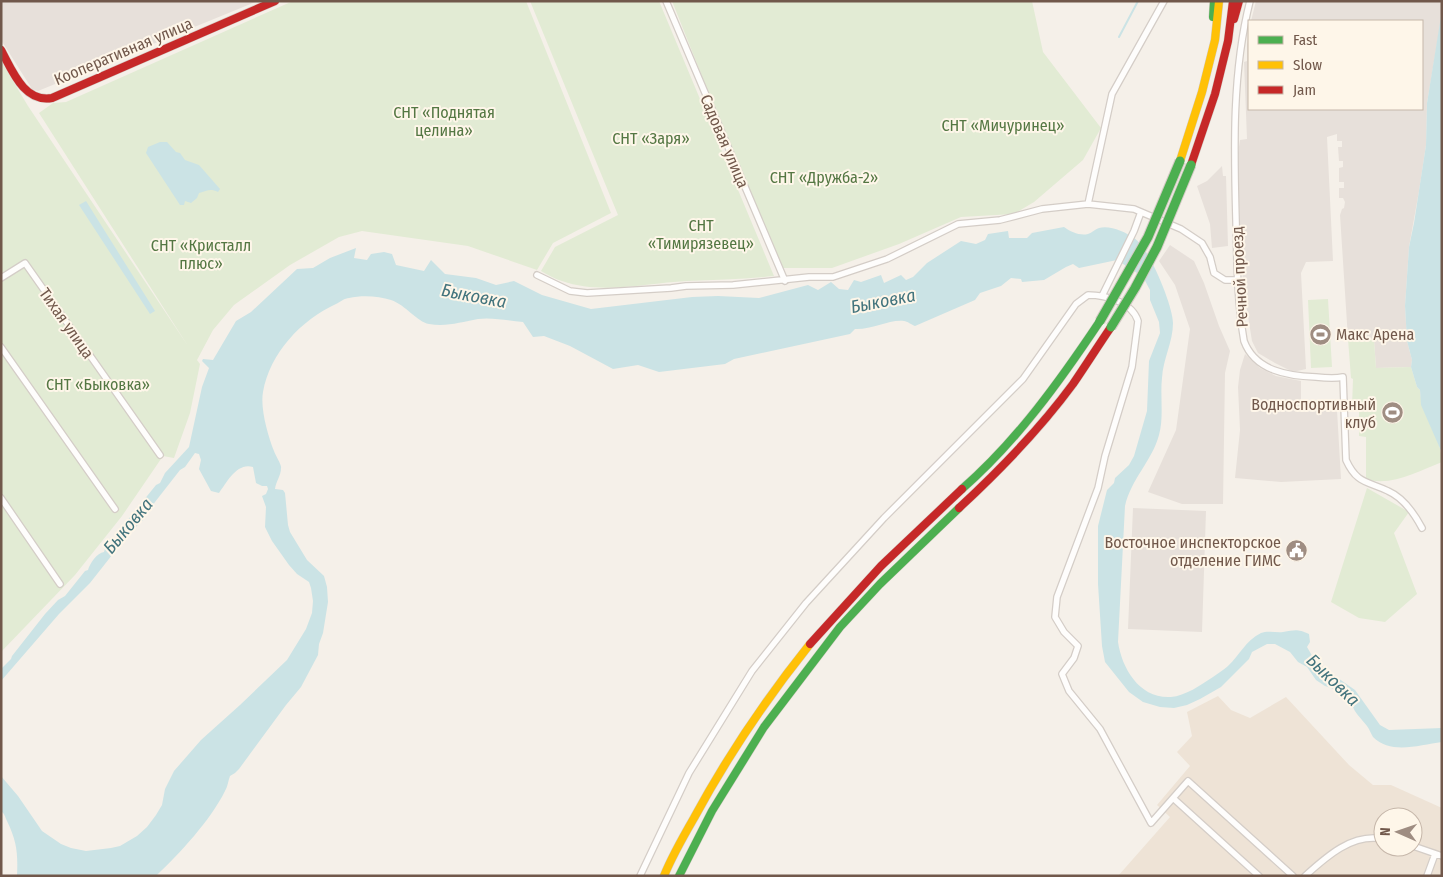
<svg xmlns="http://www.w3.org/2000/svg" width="1443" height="877" viewBox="0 0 1443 877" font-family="'Fira Sans Condensed',sans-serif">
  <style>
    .residential { fill: #eee3d6; fill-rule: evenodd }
    .industrial { fill: #e7e0da }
    .green { fill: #e2ebd4 }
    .water { fill: #cbe3e5 }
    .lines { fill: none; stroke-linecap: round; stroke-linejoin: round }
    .stream { stroke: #cbe3e5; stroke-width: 2 }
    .street-casing { stroke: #d4cdc7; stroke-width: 8 }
    .fast-casing { stroke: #d4cdc6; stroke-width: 9 }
    .slow-casing { stroke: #d4cdc6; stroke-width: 9 }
    .jam-casing { stroke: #d4cdc6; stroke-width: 9 }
    .street { stroke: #fefdfc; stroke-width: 5.5 }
    .fast { stroke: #4caf50; stroke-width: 8 }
    .slow { stroke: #ffc107; stroke-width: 8 }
    .jam { stroke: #c62828; stroke-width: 8 }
    .fast-bridge-casing { stroke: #d4cbc5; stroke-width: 11; stroke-linecap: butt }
    .fast-bridge { stroke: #4caf50; stroke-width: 9 }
    .labels { text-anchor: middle; stroke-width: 4; stroke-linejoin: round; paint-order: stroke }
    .street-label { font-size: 16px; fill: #71584b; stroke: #fef6e9 }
    .park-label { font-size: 16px; fill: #547743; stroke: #fef6e9 }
    .poi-label { font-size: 16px; fill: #71584b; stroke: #fef6e9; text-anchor: end }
    .water-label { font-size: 18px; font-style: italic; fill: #43747d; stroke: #fef6e9 }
  </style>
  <rect width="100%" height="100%" fill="#f5f0e9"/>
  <!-- residential -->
  <path class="residential" d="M1218 696 1231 710 1250 718 1286 697 1349 765 1373 785H1391L1442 808V876H1118L1170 817 1157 805 1190 766 1177 752 1192 736 1187 712ZM1383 817H1413V847H1383Z"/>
  <!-- industrial -->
  <path class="industrial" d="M258 1 38 91 32 89 1 40 2 1Z
    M1256 1H1442L1440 26 1427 103 1426 145 1419 191 1409 247 1405 306 1407 341 1412 360 1411 367 1376 368 1374 340 1348 339 1340 215 1342 209 1344 208 1345 202 1343 198H1339V188H1344V182H1339V168L1343 167V161H1339L1338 147H1342V141H1337V134L1327 137 1333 261 1306 262 1301 273 1306 369 1293 372 1275 363 1258 353 1252 341 1243 285 1237 160 1240 140 1247 139 1244 62 1247 61V45L1249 32V109H1422V21H1251Z
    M1222 166 1223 176H1226L1228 246 1212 248 1210 224 1197 186 1207 181Z
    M1170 245 1194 261 1204 283 1219 326 1230 351 1225 373 1223 504H1182L1148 492 1176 430 1190 329 1175 285 1159 261Z
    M1245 354 1260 368 1276 376 1301 381V412L1337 410 1341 479 1281 482 1235 478 1240 430 1238 387 1240 370Z
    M1133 508 1206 511 1202 632 1128 629Z"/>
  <!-- green -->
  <path class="green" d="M293 1H526L611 213 553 243 537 270 468 246 362 231 339 237 290 265 234 305 213 330 197 360 200 364 190 413 174 458 163 456 122 516 75 575 1 652V61L28 106 188 346 39 113 53 103 66 102Z
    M530 1H659L774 276C745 279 716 280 687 281 646 283 602 295 562 281 555 279 548 275 541 271L555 247 618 215Z
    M672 1H1032L1043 52 1101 128 1083 160 1034 202 1014 214 961 217 899 244 832 268H783L733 154Z
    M1328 299 1332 367 1311 368 1308 300Z
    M1348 339 1374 340 1376 368 1411 367 1417 387 1420 390C1421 415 1442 438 1442 462 1419 471 1391 487 1366 479V437L1359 436V406H1352L1353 379 1351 378Z
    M1367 488 1409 512 1394 533 1417 594 1385 622 1359 618 1331 602Z"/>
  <!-- water -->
  <path class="water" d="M1442 10V453L1421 405 1420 390 1417 387 1411 367 1412 360 1407 341 1405 306 1409 247 1414 223 1426 145 1427 103Z
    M160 142H167L176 152 180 153 185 160 199 165 220 189 218 192C210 188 207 191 199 193L197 198 191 203 185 201 184 205H180L146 153 148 147Z
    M86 201 155 311 150 314 79 205Z
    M1064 227C1071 232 1080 236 1088 234 1092 233 1095 229 1099 228 1110 225 1125 232 1134 238 1149 247 1173 306 1173 323 1173 342 1163 359 1162 378 1160 396 1164 417 1159 435 1152 461 1131 479 1125 506L1118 642C1122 669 1140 699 1171 697 1185 696 1201 685 1213 677 1218 673 1224 670 1228 666 1240 655 1245 641 1261 633 1268 630 1276 633 1283 632 1296 630 1297 629 1309 634L1310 642 1307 647 1314 659 1325 669 1355 690 1380 725 1389 730 1442 728V742C1419 745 1391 755 1373 737 1371 734 1370 730 1367 726 1362 719 1354 713 1352 704L1344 700 1337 690 1325 686 1316 680 1307 667 1298 662 1290 652 1275 644H1267L1252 652 1249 659 1221 687 1200 699 1187 705 1174 708 1160 707 1143 702 1129 692 1105 662 1102 646 1098 584V526L1107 490 1114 483 1115 478 1129 465 1134 456 1147 411 1149 361 1160 333 1159 322 1150 300V290L1143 277 1117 260 1079 268 1073 264 1066 267 1044 280 1022 282 1021 279 1011 278 1001 286 980 293 975 300 915 326C912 325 907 321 904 321 890 319 871 330 855 329L850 334 734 359 725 364 659 372 638 365 613 369 570 346 544 336 533 337 523 322C509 321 492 317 478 319 461 322 447 327 429 324 417 322 406 305 391 300 379 296 362 295 349 298 345 298 340 302 336 304 301 320 270 353 263 392 260 408 268 436 274 451 275 455 282 465 281 468 281 476 276 481 275 489L283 490 285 493 288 525 290 532 307 560 324 576 327 587 328 602 323 633 319 644 318 655 301 687 286 705 239 769 235 773 230 776C228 781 228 786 225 791 210 821 180 853 156 876H17C18 853 17 842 7 821 5 817 5 814 1 811V776L18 796 42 831 61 844 71 848 86 851 111 848 120 846 137 836 147 827 156 815 162 805 165 789 174 771 201 740 240 705 287 660 306 629 312 613 313 601 311 588 309 582 297 574 289 565 272 541 265 527 266 507 262 496 266 494 268 489 267 486H262L256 483 253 467C237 462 227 482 219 493L211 491 199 469 201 460 199 454 195 453 185 467 180 470 155 502 144 519 127 536 90 583 59 614 1 681V669L11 659 12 656 45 614 58 600 65 596 85 571 88 570C90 563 97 553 104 552L106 545 113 542 126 522 156 485 160 483 165 473 189 447 202 387 209 368 202 361 203 359 213 360 236 321 251 312 297 269 313 268 330 258 356 248 354 258 367 260 371 254 384 252 392 254 396 265 424 271 431 260 445 274 476 278 496 285 514 281 542 295 591 309 692 297 718 296 759 298 808 285 818 290 831 282 839 289 848 290 854 280 861 282 881 275 884 283 901 275 906 280 913 277 927 263 961 241 976 244 985 240 988 234 1008 231 1009 238H1027L1032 233Z"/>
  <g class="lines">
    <!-- stream -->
    <path class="stream" d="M1119 37 1138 1"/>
    <defs>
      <path id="street" d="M666 1 785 281
        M1250 1C1232 72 1234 148 1236 220 1237 261 1237 301 1244 341 1255 371 1288 376 1316 377 1325 378 1334 379 1343 377L1346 460C1357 484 1367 481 1388 491 1404 498 1414 513 1422 528
        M1088 204 1112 94 1164 1
        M537 275 570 291 587 293 671 288 686 286 733 285 809 277H833L887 259 958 224 1000 220 1042 209 1088 204 1134 209 1181 229 1202 243 1210 257 1214 273 1225 280H1236
        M1 278 25 263 160 455
        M1102 296 1134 231 1141 212
        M1 347 115 509
        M1 498 60 584
        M1173 798 1259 876
        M1413 846 1442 856
        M640 876 689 773 752 671 806 603 884 518 1023 379 1076 304 1088 295C1106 295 1132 302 1138 321L1132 367 1105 456 1098 488 1057 597 1055 617 1064 632 1078 646 1074 658 1062 674 1069 691 1100 729 1151 823 1188 781 1293 876
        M1305 876C1326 857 1352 833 1383 839
        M1427 876 1435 854"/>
      <path id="fast" d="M1213 17 1214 1
        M962 489C1016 442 1060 381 1100 321
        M679 876 712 811 764 727 840 627 880 584 959 508"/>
      <path id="slow" d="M1180 161 1202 92 1215 40 1219 1
        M664 876C672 856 683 837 694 818 727 757 766 699 810 644"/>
      <path id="jam" d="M1234 19 1239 1
        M1 50C12 70 24 103 52 98L275 1
        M1191 165 1215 94 1228 41 1233 1
        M959 508C1000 470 1040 429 1073 384 1086 365 1098 346 1111 327
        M810 644 881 566 962 489"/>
    </defs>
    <!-- street casing -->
    <use href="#street" class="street-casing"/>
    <!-- fast casing -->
    <use href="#fast" class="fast-casing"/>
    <!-- slow casing -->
    <use href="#slow" class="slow-casing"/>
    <!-- jam casing -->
    <use href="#jam" class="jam-casing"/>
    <!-- street -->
    <use href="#street" class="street"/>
    <!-- fast -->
    <use href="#fast" class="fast"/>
    <!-- slow -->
    <use href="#slow" class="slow"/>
    <!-- jam -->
    <use href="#jam" class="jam"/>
    <defs>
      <path id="fast-bridge" d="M1100 321 1148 237 1180 161
        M1111 327 1135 288 1157 247 1191 165"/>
    </defs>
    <!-- fast-bridge casing -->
    <use href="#fast-bridge" class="fast-bridge-casing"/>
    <!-- fast-bridge -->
    <use href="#fast-bridge" class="fast-bridge"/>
  </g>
  <!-- icons -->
  <defs>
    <symbol id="stadium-disc" viewBox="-11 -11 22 22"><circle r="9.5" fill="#9f8d82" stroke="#fef6e9"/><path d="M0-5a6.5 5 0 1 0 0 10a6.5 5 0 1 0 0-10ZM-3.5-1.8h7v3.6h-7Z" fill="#fff"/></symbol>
    <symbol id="civic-disc" viewBox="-11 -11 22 22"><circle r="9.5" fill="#9f8d82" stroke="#fef6e9"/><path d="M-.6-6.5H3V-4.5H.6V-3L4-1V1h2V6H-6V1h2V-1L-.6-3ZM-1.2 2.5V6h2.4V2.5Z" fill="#fff"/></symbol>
  </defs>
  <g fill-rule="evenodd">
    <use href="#stadium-disc" x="1308" y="322" width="25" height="25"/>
    <use href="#stadium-disc" x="1380" y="400" width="25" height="25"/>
    <use href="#civic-disc" x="1284" y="538" width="25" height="25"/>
  </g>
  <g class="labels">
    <!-- street labels -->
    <g class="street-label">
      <text transform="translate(123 51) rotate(-23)" y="6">Кооперативная улица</text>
      <text transform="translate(725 141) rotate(67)" y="6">Садовая улица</text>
      <text transform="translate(1239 277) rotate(-93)" y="6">Речной проезд</text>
      <text transform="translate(67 323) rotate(55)" y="6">Тихая улица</text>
    </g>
    <!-- park labels -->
    <g class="park-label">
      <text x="444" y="118">СНТ «Поднятая<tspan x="444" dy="18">целина»</tspan></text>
      <text x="1003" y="131">СНТ «Мичуринец»</text>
      <text x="651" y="144">СНТ «Заря»</text>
      <text x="824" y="183">СНТ «Дружба-2»</text>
      <text x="701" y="231">СНТ<tspan x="701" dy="18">«Тимирязевец»</tspan></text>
      <text x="201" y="251">СНТ «Кристалл<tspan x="201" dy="18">плюс»</tspan></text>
      <text x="98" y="390">СНТ «Быковка»</text>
    </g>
    <!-- poi labels -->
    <g class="poi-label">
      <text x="1336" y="340" text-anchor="start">Макс Арена</text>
      <text x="1376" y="410">Водноспортивный<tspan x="1376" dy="18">клуб</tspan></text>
      <text x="1281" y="548">Восточное инспекторское<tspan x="1281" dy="18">отделение ГИМС</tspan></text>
    </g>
    <!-- water labels -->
    <g class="water-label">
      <text transform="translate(474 296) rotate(11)" y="6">Быковка</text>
      <text transform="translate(883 301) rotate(-11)" y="6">Быковка</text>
      <text transform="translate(128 526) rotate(-50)" y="6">Быковка</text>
      <text transform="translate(1333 680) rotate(44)" y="6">Быковка</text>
    </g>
  </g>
  <!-- border -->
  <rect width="1443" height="877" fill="none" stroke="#71584b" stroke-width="5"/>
  <!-- legend -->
  <rect x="1248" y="20" width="175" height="90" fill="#fef6e9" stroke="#c6b7aa"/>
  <rect x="1258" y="36" width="25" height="8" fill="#4caf50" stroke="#c6b7aa"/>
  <text x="1293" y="45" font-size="15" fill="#71584b">Fast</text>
  <rect x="1258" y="61" width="25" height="8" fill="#ffc107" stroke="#c6b7aa"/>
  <text x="1293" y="70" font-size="15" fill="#71584b">Slow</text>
  <rect x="1258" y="86" width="25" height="8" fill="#c62828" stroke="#c6b7aa"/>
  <text x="1293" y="95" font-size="15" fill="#71584b">Jam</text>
  <!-- north arrow -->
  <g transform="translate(1398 832) rotate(272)"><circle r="24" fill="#fef6e9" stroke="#c6b7aa"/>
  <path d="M0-4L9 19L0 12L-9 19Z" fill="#9f8d82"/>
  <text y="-8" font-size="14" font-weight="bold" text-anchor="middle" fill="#71584b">N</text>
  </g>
</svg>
